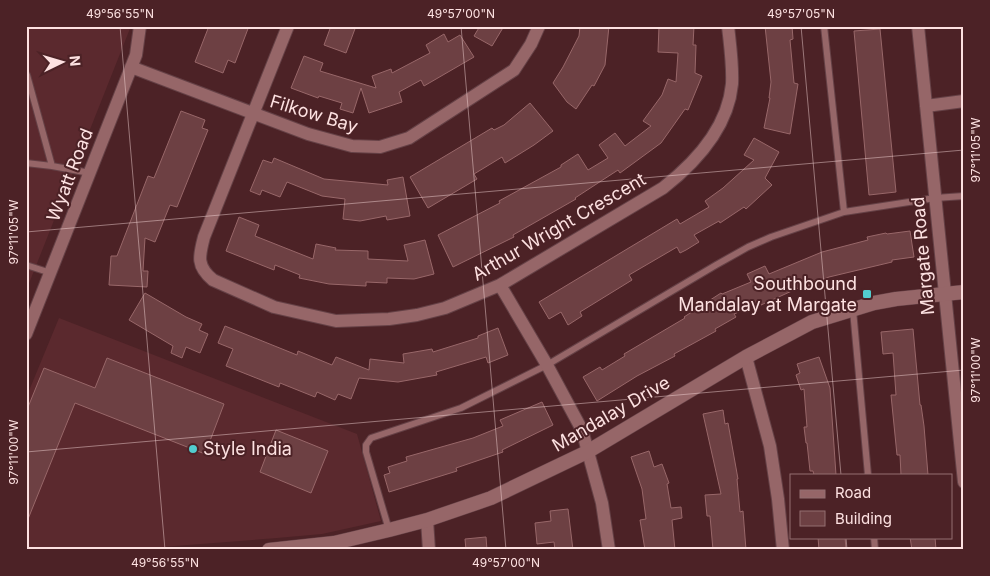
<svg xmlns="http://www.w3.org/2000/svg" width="990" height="576" viewBox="0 0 990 576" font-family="Inter,sans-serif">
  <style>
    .built { fill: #5b292e }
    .building { fill: #6d4043; stroke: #986769 }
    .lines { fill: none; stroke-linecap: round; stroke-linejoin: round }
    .service-casing { stroke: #654146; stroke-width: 8 }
    .minor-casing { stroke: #654146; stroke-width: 14 }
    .tertiary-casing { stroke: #654146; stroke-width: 15 }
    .service { stroke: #966668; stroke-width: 6 }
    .minor { stroke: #966668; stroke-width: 12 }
    .tertiary { stroke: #966668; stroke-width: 14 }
    .ticks { fill: none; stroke: #fde1e1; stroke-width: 1; stroke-opacity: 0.45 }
    .poi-dot { fill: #52cdce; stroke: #4c2226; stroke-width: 2 }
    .labels { text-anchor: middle; stroke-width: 4; stroke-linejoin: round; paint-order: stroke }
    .street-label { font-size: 18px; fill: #fde1e1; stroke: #4c2226 }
    .poi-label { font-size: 18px; fill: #fde1e1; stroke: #4c2226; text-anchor: end }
    .neatline { fill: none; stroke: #fde1e1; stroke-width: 2 }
    .ticks-label { font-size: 12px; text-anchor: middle; fill: #fde1e1 }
  </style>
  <rect width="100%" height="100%" fill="#4c2226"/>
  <!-- built -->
  <path class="built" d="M26 26H131L26 291Z
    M59 318 357 434 381 521 322 534 277 538 123 550H26V398Z"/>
  <!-- building -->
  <path class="building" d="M209 26H249L235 63 228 60 223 73 195 62Z
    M331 26H356L346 53 324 45Z
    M480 26H504L492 46 474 36Z
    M580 26H609L605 65 594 86 592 85 576 109 567 102 553 83 563 67 579 36Z
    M659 26H694L693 45H696L695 73 702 76 688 110 685 109 661 143 620 173 618 170 575 198 576 199 513 235 514 237 453 267 438 235 500 203 499 201 561 167V165L578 154 588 170 608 158 599 145 615 133 625 146 651 126 643 121 662 95 668 79 676 82 678 53 658 52Z
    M765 26H792L793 39 790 40 794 83 798 84 790 134 764 128 770 98H769L771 82Z
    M880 29 896 192 869 195 854 31Z
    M444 34 448 42 460 35 474 57 424 86 421 80 399 92 402 102 369 113 361 88 353 113 340 109 342 103 319 96 318 98 291 88 304 56 323 63 320 71 376 88 372 76 391 69 392 73 430 53 426 45Z
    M530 103 553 131 534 145 505 163 502 157 474 174 477 179 428 208 410 177 492 128 494 130 504 125Z
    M181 111 205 120 202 128 208 130 177 207 170 205 155 242 145 238 143 271H148L147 287 109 285 111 256H117L148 176 154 178Z
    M754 138 779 152 765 178 772 185 746 209 744 207 720 223 719 221 694 235 699 242 686 250 680 253 677 247 629 275 632 280 580 312 582 316 568 325 561 312 549 319 539 302 677 219 680 224 709 207 705 201 723 188 754 160 744 155Z
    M274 158 324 179 388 185 387 180 403 177 410 216 387 220 386 216 360 221 343 219 345 199 322 196 287 182 280 197 262 190 260 195 250 191 263 160 272 163Z
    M239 217 259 225 255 236 313 259 316 244 336 248 335 250 368 251V259L408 261 404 245 425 240 434 274 414 279 387 278V283L366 282V286L329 284 299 278 300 275 275 265 274 270 226 251Z
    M910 231 914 257 892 260V262L829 277 806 287 805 285 761 305 760 303 734 314 736 317 715 329 716 331 674 354 675 356 637 376 597 401 583 377 600 367 602 370 625 356 624 354 685 318 684 317 721 293 722 294 751 282 747 274 765 266 769 274 822 252 868 240 867 237 886 233 887 234Z
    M145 293 186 317 202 324 199 330 208 334 200 353 186 347 182 358 171 353 173 346 129 320Z
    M225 326 297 355 298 351 332 365 336 357 369 370 370 359 404 363 403 354 432 349 433 352 478 338V336L498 328 508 355 488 363 486 357 436 372 437 375 398 382 359 378 351 399 338 394 335 400 317 392 315 397 280 383 279 387 226 366 233 349 218 343Z
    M913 329 920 405H921L924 426 928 475H901L900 455H897L891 395H896L893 353 883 354 881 332Z
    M819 357 830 388 836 475H814L813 471H810L807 443H806L804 427H807L804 389 801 390 796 375 800 373 797 364Z
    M107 358 224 404 205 454 75 403 26 524V412L44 368 95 388Z
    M542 402 553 425 502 450 503 452 456 468 457 471 389 492 384 475 390 473 388 467 407 461 406 457 473 438 503 426 500 420Z
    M723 410 725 424 728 423 738 479H737L740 512 743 511 746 550H713L710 516H707L705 495 721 494 703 414Z
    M276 430 328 451 311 493 260 472Z
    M649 451 654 467 662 464 669 483 667 484 671 508 681 507 682 518 672 520 675 550H645L640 520 646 519 642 489 631 457Z
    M568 509 573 550H555L554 542 537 544 535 523 551 521 550 511Z
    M486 537 487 550H466L465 539Z
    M818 537H845L846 550H819Z
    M910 537H935L936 550H912Z"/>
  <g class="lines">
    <defs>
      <path id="service" d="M824 26 844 212
        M27 75 52 166 90 173
        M26 163 52 166
        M26 265 51 273
        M853 310 868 475
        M389 530 366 452V445L371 438 461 408 547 365 716 265 748 247 771 237 844 212 935 198 964 196
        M874 537 875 550"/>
      <path id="minor" d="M288 26 204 237C199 256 196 266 213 280L274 307 336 321 389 319 417 315 445 308 500 285 663 188C695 163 728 127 732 84 733 65 730 45 728 26
        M918 26 964 482
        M131 67 308 134 352 146 380 147 409 138 514 70 531 44 539 26
        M926 106 964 101
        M500 285 547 365 582 430 602 503 609 550
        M26 334 136 55 140 26
        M746 357 770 446 778 499 783 550
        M427 520 429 550"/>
      <path id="tertiary" d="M269 550 334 543 389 530 427 520 491 498 587 452 746 357 812 322 874 303 896 299 964 292"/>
    </defs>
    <!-- service casing -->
    <use href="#service" class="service-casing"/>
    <!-- minor casing -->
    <use href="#minor" class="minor-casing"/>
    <!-- tertiary casing -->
    <use href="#tertiary" class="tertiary-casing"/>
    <!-- service -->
    <use href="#service" class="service"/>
    <!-- minor -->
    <use href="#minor" class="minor"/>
    <!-- tertiary -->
    <use href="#tertiary" class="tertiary"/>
  </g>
  <!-- ticks -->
  <path class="ticks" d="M120 26 165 550M461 26 506 550M801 26 841 475M26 232 964 150M26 452 964 370M846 537 847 550"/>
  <!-- markers -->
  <g class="poi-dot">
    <rect x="862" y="289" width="10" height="10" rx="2.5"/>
    <circle cx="193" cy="449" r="5"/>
  </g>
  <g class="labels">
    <!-- street labels -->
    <g class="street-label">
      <text transform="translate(314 114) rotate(17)" y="6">Filkow Bay</text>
      <text transform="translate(70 175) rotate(-69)" y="6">Wyatt Road</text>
      <text transform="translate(559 227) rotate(-30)" y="6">Arthur Wright Crescent</text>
      <text transform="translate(923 256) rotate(-95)" y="6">Margate Road</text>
      <text transform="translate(611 414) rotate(-30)" y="6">Mandalay Drive</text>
    </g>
    <!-- poi labels -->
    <g class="poi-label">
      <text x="857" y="290">Southbound<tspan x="857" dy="21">Mandalay at Margate</tspan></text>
      <text x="203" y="455" text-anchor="start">Style India</text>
    </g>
  </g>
  <!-- border -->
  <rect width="990" height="576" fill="none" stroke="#4c2226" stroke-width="55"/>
  <!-- legend -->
  <rect x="790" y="474" width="162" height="65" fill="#4c2226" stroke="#936e71"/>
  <rect x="800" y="490" width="25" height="8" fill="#966668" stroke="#936e71"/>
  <text x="835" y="498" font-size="15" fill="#fde1e1">Road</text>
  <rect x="800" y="511" width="25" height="15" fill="#6d4043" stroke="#936e71"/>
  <text x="835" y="524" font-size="15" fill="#fde1e1">Building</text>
  <!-- north arrow -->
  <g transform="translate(62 62) rotate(85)" stroke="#4c2226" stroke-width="4" paint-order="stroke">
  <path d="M0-4L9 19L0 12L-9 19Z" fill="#fde1e1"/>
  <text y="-8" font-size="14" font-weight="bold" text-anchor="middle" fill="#fde1e1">N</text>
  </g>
  <rect x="28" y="28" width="934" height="520" class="neatline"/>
  <g class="ticks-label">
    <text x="120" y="18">49°56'55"N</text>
    <text x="461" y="18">49°57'00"N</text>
    <text x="801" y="18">49°57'05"N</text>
    <text transform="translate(976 150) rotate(-90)" y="4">97°11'05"W</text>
    <text transform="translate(14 232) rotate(-90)" y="4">97°11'05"W</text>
    <text transform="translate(976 370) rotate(-90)" y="4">97°11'00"W</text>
    <text transform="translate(14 452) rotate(-90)" y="4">97°11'00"W</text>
    <text x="165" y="567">49°56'55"N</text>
    <text x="506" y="567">49°57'00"N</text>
  </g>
</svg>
